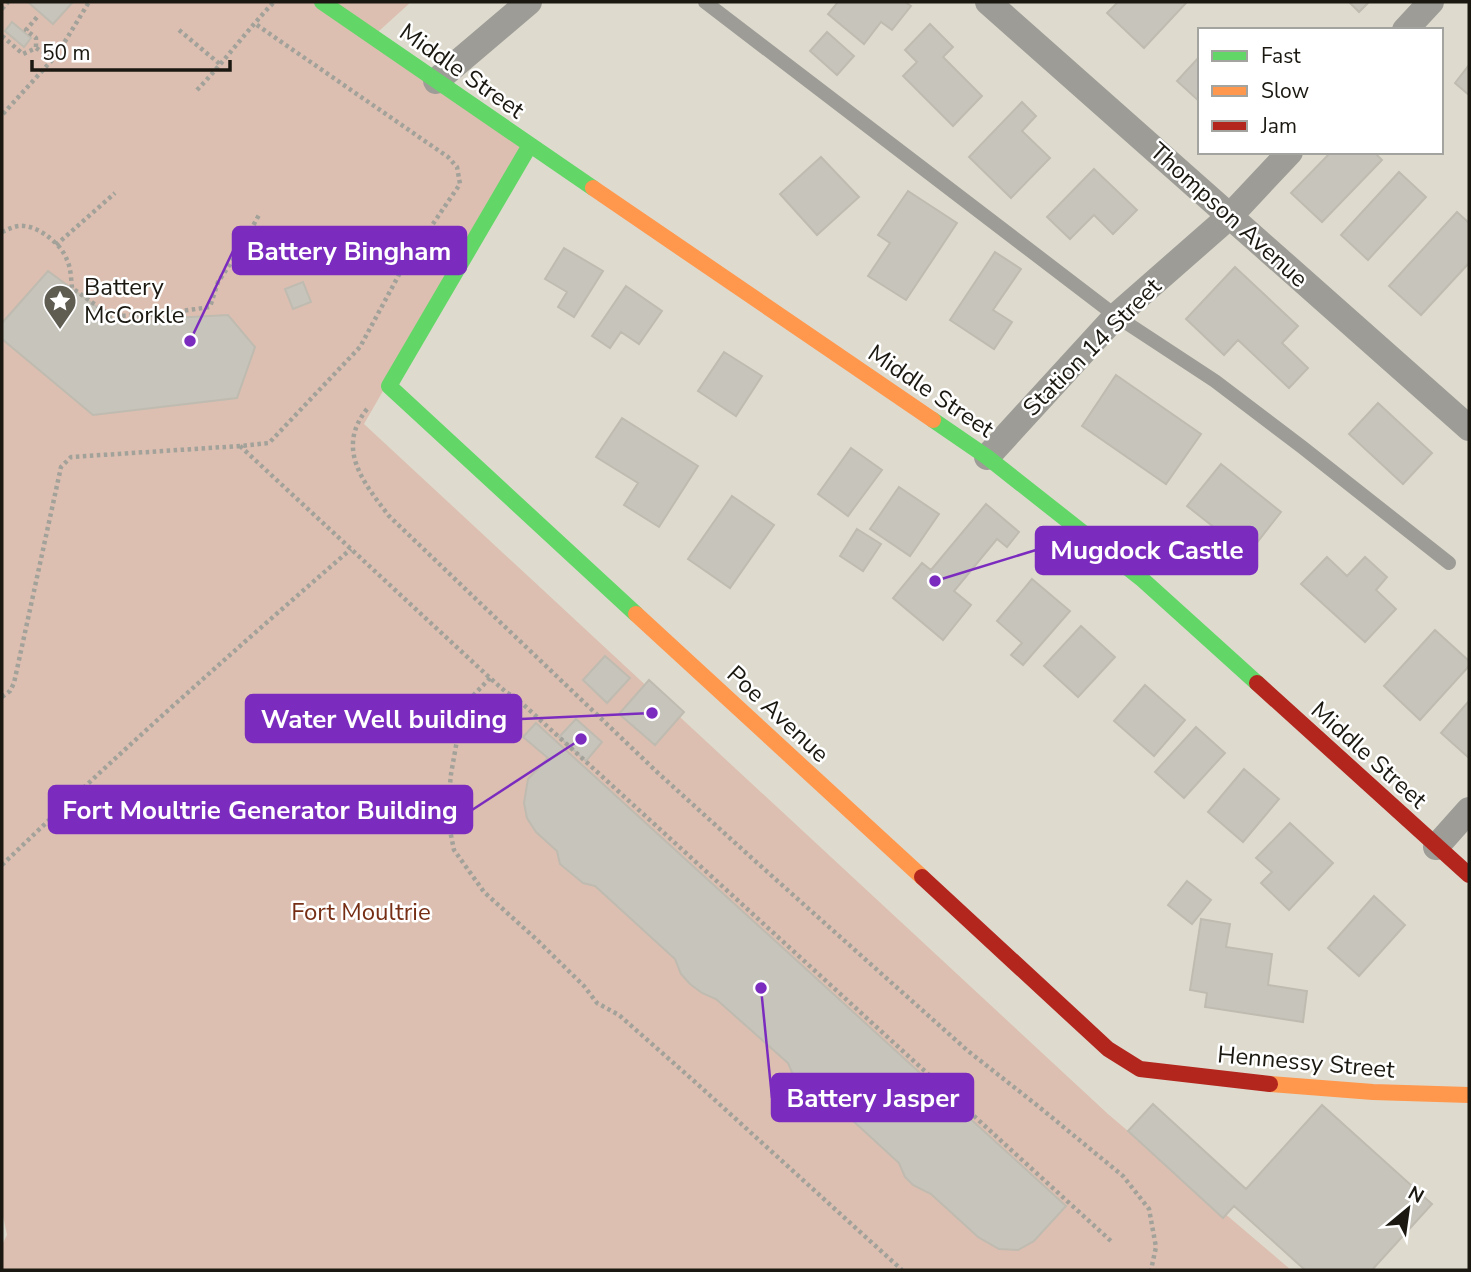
<svg xmlns="http://www.w3.org/2000/svg" width="1471" height="1272" viewBox="0 0 1471 1272" font-family="'Nunito Sans',sans-serif">
  <style>
    .green { fill: #dcbfb0 }
    .building { fill: #c7c4bb; stroke: #bfbbb1; stroke-width: 2 }
    .lines { fill: none; stroke-linecap: round; stroke-linejoin: round }
    .path { stroke: #a2a29b; stroke-width: 4.5; stroke-dasharray: 3.5 3.5; stroke-linecap: butt }
    .lane { stroke: #9d9c97; stroke-width: 14 }
    .street { stroke: #9d9c97; stroke-width: 26 }
    .fast { stroke: #63d668; stroke-width: 16 }
    .slow { stroke: #ff974d; stroke-width: 16 }
    .jam { stroke: #b3261e; stroke-width: 16 }
    .labels { text-anchor: middle; stroke-width: 5; stroke-linejoin: round; paint-order: stroke }
    .street-label { font-size: 24px; fill: #1a1810; stroke: #fff }
    .poi-label { font-size: 24px; fill: #1a1810; stroke: #fff; text-anchor: start }
    .park-label { font-size: 24px; fill: #762f15; stroke: #fff }
    .leader { fill: none; stroke: #7b2cbf; stroke-width: 2.5 }
    .callout-dot { fill: #7b2cbf; stroke: #fff; stroke-width: 2.5 }
    .callout { fill: #7b2cbf; stroke: #7b2cbf; stroke-width: 2.5 }
    .callout-label { font-size: 26px; text-anchor: middle; font-weight: bold; fill: #fff }
  </style>
  <rect width="100%" height="100%" fill="#dedbce"/>
  <!-- green -->
  <path class="green" d="M2 2H411L369 40 523 147 364 424 1108 1114 1291 1270H2V1245L7 1235 2 1211Z"/>
  <!-- building -->
  <path class="building" d="M30 2H73L53 24 29 3Z
    M838 2H905L911 6 892 30 881 22 864 44 828 14Z
    M1118 2H1187L1144 48 1107 13Z
    M1349 2H1369L1359 12Z
    M12 22 31 38 24 47 5 31Z
    M930 24 953 47 943 57 982 96 953 126 903 76 917 62 905 50Z
    M827 32 854 56 837 75 810 51Z
    M1200 56V102L1177 81Z
    M1469 65V95L1455 83Z
    M1022 102 1036 116 1022 131 1050 158 1011 198 969 157Z
    M1331 152H1374L1382 160 1322 222 1291 193Z
    M821 157 859 197 817 235 780 194Z
    M1094 169 1137 210 1113 234 1094 215 1070 239 1047 217Z
    M1399 172 1426 197 1368 260 1341 235Z
    M908 191 957 223 906 300 868 276 890 243 878 235Z
    M1457 212 1469 223V263L1421 315 1389 286Z
    M564 248 603 271 574 317 558 307 567 292 545 279Z
    M995 252 1021 269 993 310 1012 322 994 349 950 320Z
    M1235 267 1298 326 1282 343 1308 368 1289 388 1238 340 1224 355 1186 319Z
    M48 271 116 321 228 315 255 347 237 398 93 415 2 339V323Z
    M303 282 311 302 293 309 285 289Z
    M626 286 662 311 639 344 621 332 610 348 592 336Z
    M724 352 762 376 736 416 698 391Z
    M1116 375 1201 434 1166 484 1082 426Z
    M1378 403 1432 453 1403 484 1349 434Z
    M622 418 698 466 659 527 624 505 638 483 596 457Z
    M851 448 882 470 848 516 818 494Z
    M1221 464 1281 512 1248 554 1187 506Z
    M899 487 939 514 910 556 870 529Z
    M732 496 774 525 730 588 688 559Z
    M986 504 1019 532 1007 547 997 539 954 591 971 605 943 640 893 598 922 563 931 570Z
    M857 529 881 544 863 571 840 556Z
    M1327 557 1347 576 1365 557 1387 577 1376 590 1396 609 1365 642 1301 584Z
    M1032 579 1070 611 1023 665 1011 655 1022 643 997 621Z
    M1081 626 1115 657 1078 697 1044 666Z
    M1435 630 1469 661V666L1420 720 1384 686Z
    M605 656 630 678 607 703 583 680Z
    M649 680 684 712 655 745 619 714Z
    M1145 685 1185 720 1154 756 1114 721Z
    M1469 701V758L1441 733Z
    M576 719 602 742 586 761 559 737Z
    M536 723 1066 1206 1034 1241 1018 1250 999 1249 978 1237 931 1194 913 1185 905 1177 899 1163 827 1097 814 1093 802 1086 794 1077 788 1063 716 999 702 993 690 984 681 974 675 959 595 886 583 883 560 864 557 851 536 832 527 818 524 803 528 779 548 758 523 737Z
    M1196 727 1225 753 1184 798 1155 772Z
    M1244 769 1279 799 1243 842 1208 812Z
    M1290 823 1333 863 1289 910 1261 883 1272 872 1256 858Z
    M1187 881 1211 900 1192 924 1168 905Z
    M1374 896 1405 925 1359 976 1328 948Z
    M1201 919 1230 924 1226 947 1272 954 1268 985 1307 991 1303 1022 1205 1007 1207 993 1190 990Z
    M1153 1104 1246 1189 1322 1105 1432 1204 1372 1270H1305L1234 1206 1223 1218 1128 1131Z"/>
  <g class="lines">
    <!-- path -->
    <path class="path" d="M2 9 8 2
      M179 30 221 65
      M2 36 23 54 36 48 53 59 2 115
      M36 47V38L26 30 38 16
      M51 58 64 43 89 2
      M197 90C224 62 247 30 274 2
      M2 232C9 229 16 225 24 226 40 227 62 245 67 260 71 268 71 279 72 288L111 316 154 315 210 307 218 282 241 248 260 213
      M56 245 115 193
      M367 409C335 449 364 483 389 516L657 772 754 860 968 1051 1038 1106 1123 1176 1149 1209 1156 1247 1151 1270
      M240 446 490 678 507 693 514 696 1112 1242
      M490 678 468 701 459 729 451 774 447 816 454 850 484 892 536 939 584 986 597 1003 619 1015 694 1081 902 1270
      M2 697 10 691 14 683 61 467 71 457 240 446 269 443 360 347 401 271 460 184 457 167 448 157 254 23
      M2 865C115 756 232 652 351 549"/>
    <!-- lane -->
    <path class="lane" d="M705 2 1116 316 1215 381 1302 447 1449 563"/>
    <!-- street -->
    <path class="street" d="M988 2 1469 428
      M1405 30 1431 2
      M436 81 529 2
      M987 457 1116 316 1230 216 1290 152
      M1436 847 1469 810"/>
    <!-- fast -->
    <path class="fast" d="M322 2 593 188
      M530 145 389 386 636 614
      M933 420 987 457 1143 580 1257 683"/>
    <!-- slow -->
    <path class="slow" d="M593 188 933 420
      M636 614 922 877
      M1270 1084 1373 1092 1469 1095"/>
    <!-- jam -->
    <path class="jam" d="M1257 683 1469 875
      M922 877 1108 1049 1140 1069 1270 1084"/>
  </g>
  <!-- icons -->
  <defs>
    <symbol id="sight-pin" viewBox="-11 -11 22 30"><path d="M0 17L-7.5 6A9.5 9.5 0 1 1 7.5 6Z" fill="#5f5c52" stroke="#fff"/><path d="M0-6L1.8-2.2L6-1.7L2.9 1.2L3.7 5.4L0 3.3L-3.7 5.4L-2.9 1.2L-6-1.7L-1.8-2.2Z" fill="#fff"/></symbol>
  </defs>
  <g fill-rule="evenodd">
    <use href="#sight-pin" x="41" y="282" width="38" height="52"/>
  </g>
  <g class="labels">
    <!-- street labels -->
    <g class="street-label">
      <text transform="translate(462 71) rotate(35)" y="8">Middle Street</text>
      <text transform="translate(1229 215) rotate(42)" y="8">Thompson Avenue</text>
      <text transform="translate(1092 347) rotate(-45)" y="8">Station 14 Street</text>
      <text transform="translate(931 391) rotate(34)" y="8">Middle Street</text>
      <text transform="translate(778 714) rotate(43)" y="8">Poe Avenue</text>
      <text transform="translate(1369 755) rotate(42)" y="8">Middle Street</text>
      <text transform="translate(1306 1062) rotate(5)" y="8">Hennessy Street</text>
    </g>
    <!-- poi labels -->
    <g class="poi-label">
      <text x="84" y="295">Battery<tspan x="84" dy="28">McCorkle</tspan></text>
    </g>
    <!-- park labels -->
    <g class="park-label">
      <text x="361" y="920">Fort Moultrie</text>
    </g>
  </g>
  <!-- callouts -->
  <path class="leader" d="M190 341L233 251M935 581L1036 550M652 713L521 719M581 739L472 810M761 988L772 1098"/>
  <g class="callout-dot">
    <circle cx="190" cy="341" r="7"/>
    <circle cx="935" cy="581" r="7"/>
    <circle cx="652" cy="713" r="7"/>
    <circle cx="581" cy="739" r="7"/>
    <circle cx="761" cy="988" r="7"/>
  </g>
  <g class="callout">
    <rect x="233" y="227" width="233" height="47" rx="7"/>
    <rect x="1036" y="527" width="221" height="47" rx="7"/>
    <rect x="246" y="695" width="275" height="47" rx="7"/>
    <rect x="49" y="786" width="423" height="47" rx="7"/>
    <rect x="772" y="1074" width="201" height="47" rx="7"/>
  </g>
  <g class="callout-label">
    <text x="349" y="260">Battery Bingham</text>
    <text x="1147" y="559">Mugdock Castle</text>
    <text x="384" y="728">Water Well building</text>
    <text x="260" y="819">Fort Moultrie Generator Building</text>
    <text x="873" y="1107">Battery Jasper</text>
  </g>
  <!-- border -->
  <rect width="1471" height="1272" fill="none" stroke="#1a1810" stroke-width="7"/>
  <!-- legend -->
  <rect x="1198" y="28" width="245" height="126" fill="#ffffff" stroke="#a3a39f" stroke-width="2"/>
  <rect x="1212" y="51" width="35" height="10" fill="#63d668" stroke="#a3a39f" stroke-width="2"/>
  <text x="1261" y="63" font-size="21" fill="#1a1810">Fast</text>
  <rect x="1212" y="86" width="35" height="10" fill="#ff974d" stroke="#a3a39f" stroke-width="2"/>
  <text x="1261" y="98" font-size="21" fill="#1a1810">Slow</text>
  <rect x="1212" y="121" width="35" height="10" fill="#b3261e" stroke="#a3a39f" stroke-width="2"/>
  <text x="1261" y="133" font-size="21" fill="#1a1810">Jam</text>
  <!-- north arrow -->
  <g transform="translate(1408 1209) rotate(29)" stroke="#ffffff" stroke-width="5" paint-order="stroke">
  <path d="M0-5L12 26L0 18L-12 26Z" fill="#1a1810"/>
  <text y="-10" font-size="19" font-weight="bold" text-anchor="middle" fill="#1a1810">N</text>
  </g>
  <!-- scale -->
  <path d="M32 60v10h198v-10" fill="none" stroke="#1a1810" stroke-width="3.5"/>
  <text x="42" y="60" font-size="21" fill="#1a1810" stroke="#ffffff" stroke-width="5" paint-order="stroke">50 m</text>
</svg>
